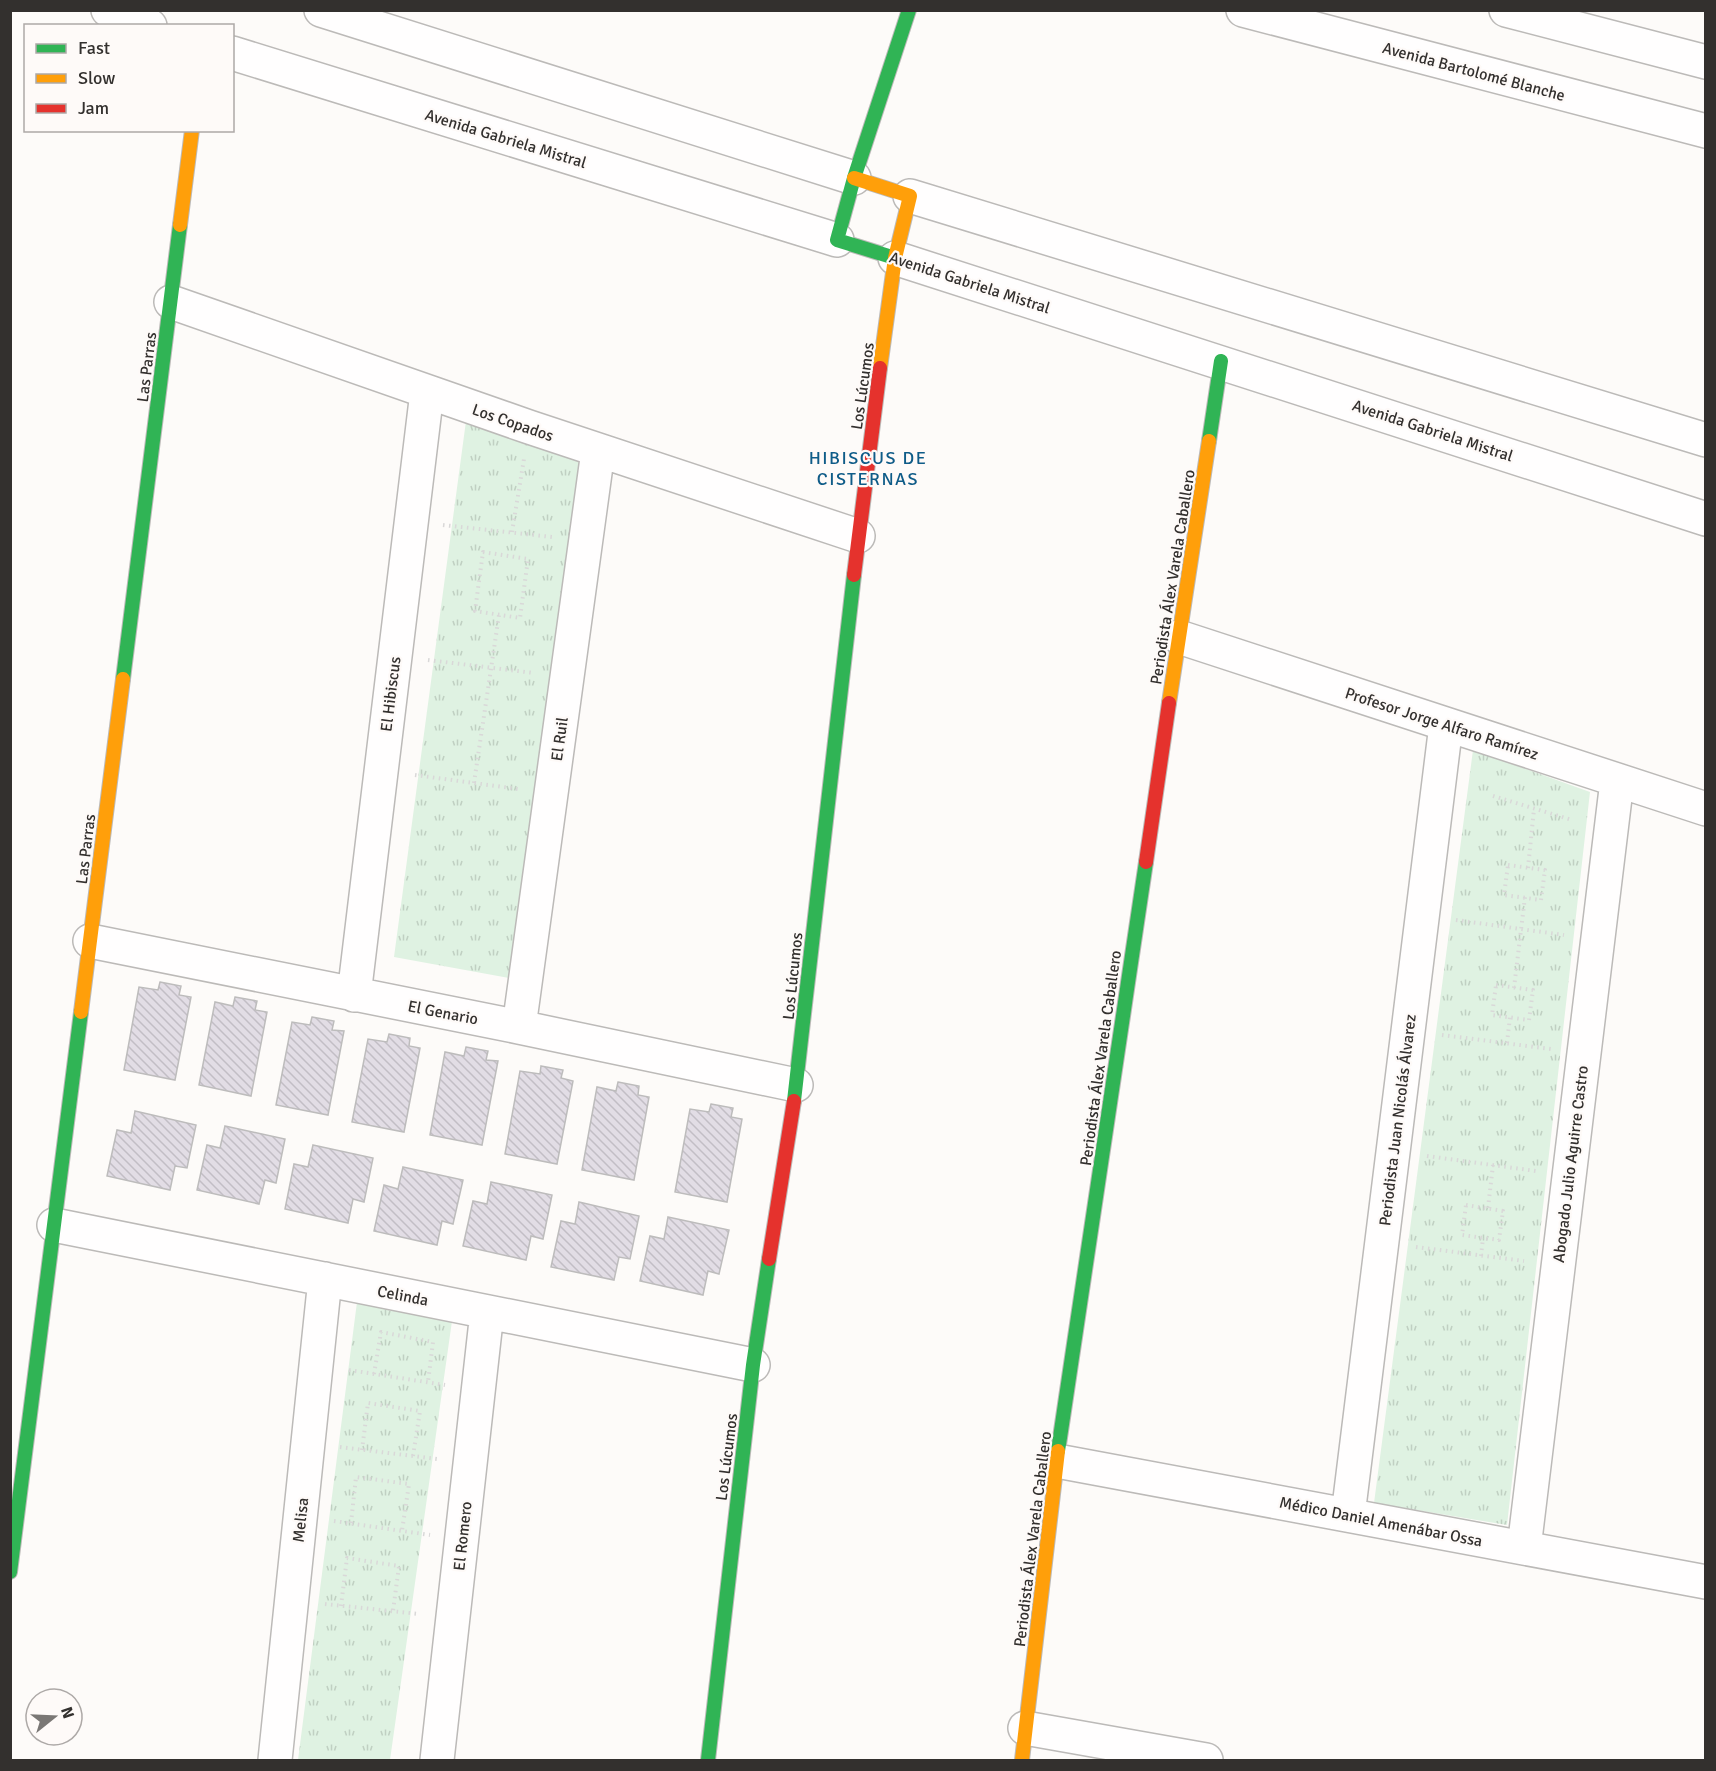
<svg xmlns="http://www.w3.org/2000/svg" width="1716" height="1771" viewBox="0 0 1716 1771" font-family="Signika,sans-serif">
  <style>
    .grass { fill: url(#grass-tufts) }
    .building { fill: url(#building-back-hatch); stroke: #bdbcbc; stroke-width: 1.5 }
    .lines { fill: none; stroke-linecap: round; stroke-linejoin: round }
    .street-casing { stroke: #bcbab8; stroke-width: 36 }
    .fast-casing { stroke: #bcbab8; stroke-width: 16 }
    .slow-casing { stroke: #bcbab8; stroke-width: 16 }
    .jam-casing { stroke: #bcbab8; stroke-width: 16 }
    .path { stroke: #d9d8d8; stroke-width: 4; stroke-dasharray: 1.5 4.5; stroke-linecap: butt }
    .street { stroke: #fffefe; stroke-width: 33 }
    .fast { stroke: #30b455; stroke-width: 14 }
    .slow { stroke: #ff9f0a; stroke-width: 14 }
    .jam { stroke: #e5322d; stroke-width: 14 }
    .labels { text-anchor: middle; stroke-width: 4.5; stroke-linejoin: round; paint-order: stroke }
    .street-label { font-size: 16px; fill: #33302e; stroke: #fefaf8 }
    .neighbourhood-label { font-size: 18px; letter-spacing: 1.5px; fill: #0f5c88; stroke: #fefaf8 }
  </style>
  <defs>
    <pattern id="grass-tufts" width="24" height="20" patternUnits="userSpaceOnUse" patternTransform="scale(1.5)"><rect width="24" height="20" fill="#dff2e2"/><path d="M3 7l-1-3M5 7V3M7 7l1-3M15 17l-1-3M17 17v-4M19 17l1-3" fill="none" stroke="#c0d0c2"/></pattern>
    <pattern id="building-back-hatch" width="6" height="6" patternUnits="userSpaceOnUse" patternTransform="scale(1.5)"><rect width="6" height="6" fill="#e2dde5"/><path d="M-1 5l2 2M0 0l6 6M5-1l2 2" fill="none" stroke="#c2bec5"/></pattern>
  </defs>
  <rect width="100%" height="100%" fill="#fdfbf9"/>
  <!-- grass -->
  <path class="grass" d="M466 421 580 456 509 978 394 957Z
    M1473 750 1590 792 1507 1525 1374 1503Z
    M357 1302 452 1321 390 1760H298Z"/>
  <!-- building -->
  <path class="building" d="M160 982 181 986 179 995 191 997 175 1080 124 1070 139 987 158 990Z
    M235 997 257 1001 255 1010 267 1012 251 1096 199 1085 215 1002 233 1006Z
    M312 1017 334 1021 332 1030 344 1031 328 1115 276 1105 292 1022 310 1025Z
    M389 1034 410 1038 409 1046 420 1048 404 1132 352 1122 368 1039 387 1042Z
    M466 1047 488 1051 486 1060 498 1061 482 1145 430 1135 445 1052 464 1056Z
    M541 1066 563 1070 561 1078 573 1081 557 1164 505 1154 520 1071 540 1074Z
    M618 1082 639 1086 638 1095 649 1097 634 1180 582 1170 597 1087 616 1091Z
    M711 1104 733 1108 731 1117 742 1119 727 1202 675 1192 690 1109 709 1112Z
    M135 1111 196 1125 187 1168 175 1166 170 1190 107 1176 117 1130 131 1133Z
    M225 1126 285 1139 276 1183 265 1180 259 1204 197 1190 207 1145 220 1148Z
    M313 1145 373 1158 364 1202 353 1199 348 1223 285 1209 294 1164 308 1167Z
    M403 1167 463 1180 453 1224 442 1221 437 1245 374 1231 384 1185 398 1189Z
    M491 1182 552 1195 543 1239 531 1236 526 1260 463 1246 473 1201 487 1204Z
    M579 1202 639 1216 630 1259 619 1257 614 1280 551 1267 561 1221 575 1224Z
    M668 1217 729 1230 719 1274 708 1271 703 1295 640 1281 650 1236 664 1239Z"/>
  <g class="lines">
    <defs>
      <path id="street" d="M108 10 150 26
        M321 10 854 178
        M1243 10 1706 131
        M1506 10 1706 62
        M232 53 837 240
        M910 196 1706 440
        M895 258 1706 519
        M171 302 529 427 858 536
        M1179 637 1706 809
        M90 941 519 1027 796 1085
        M354 995 427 392
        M519 1027 598 451
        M54 1225 753 1365
        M1057 1461 1706 1582
        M1348 1515 1446 725
        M1524 1548 1617 781
        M1025 1728 1206 1760
        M275 1760 325 1279
        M437 1760 487 1312"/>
      <path id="fast" d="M895 258 837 240 854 178 909 10
        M1209 441 1221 361
        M123 679 180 225
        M794 1101 854 575
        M1058 1451 1146 862
        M10 1572 81 1012
        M708 1760 753 1365 769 1259"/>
      <path id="slow" d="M854 178 910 196 895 258 880 368
        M180 225 192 130
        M1169 703 1209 441
        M81 1012 123 679
        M1022 1760 1058 1451"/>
      <path id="jam" d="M854 575 880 368
        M1146 862 1169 703
        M769 1259 794 1101"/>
    </defs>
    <!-- street casing -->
    <use href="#street" class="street-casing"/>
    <!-- fast casing -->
    <use href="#fast" class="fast-casing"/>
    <!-- slow casing -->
    <use href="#slow" class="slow-casing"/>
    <!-- jam casing -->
    <use href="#jam" class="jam-casing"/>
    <!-- path -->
    <path class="path" d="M443 525 552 537
      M512 532 524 459
      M483 552 528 559 520 618 475 611Z
      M428 660 534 673
      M415 775 518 789
      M474 783 499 615
      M1493 796 1572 820
      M1508 865 1545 870 1541 900 1504 895Z
      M1528 868 1534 809
      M1456 920 1564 935
      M1496 985 1533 990 1529 1020 1492 1015Z
      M1514 988 1525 897
      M1442 1035 1551 1049
      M1507 1043 1510 1017
      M1427 1156 1536 1171
      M1466 1205 1503 1211 1499 1240 1462 1235Z
      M1488 1208 1493 1165
      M1416 1247 1524 1261
      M1481 1256 1483 1238
      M349 1370 445 1385
      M374 1374 381 1332 433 1342 428 1382
      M340 1447 437 1459
      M362 1450 368 1403 420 1411 413 1456
      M334 1521 430 1535
      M351 1523 356 1477 409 1484 402 1531
      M325 1604 419 1614
      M341 1606 347 1558 399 1566 393 1611"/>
    <!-- street -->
    <use href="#street" class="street"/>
    <!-- fast -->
    <use href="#fast" class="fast"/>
    <!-- slow -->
    <use href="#slow" class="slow"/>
    <!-- jam -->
    <use href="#jam" class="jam"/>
  </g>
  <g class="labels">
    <!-- street labels -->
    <g class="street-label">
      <text transform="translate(1474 71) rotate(15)" y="6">Avenida Bartolomé Blanche</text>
      <text transform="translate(506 138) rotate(17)" y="6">Avenida Gabriela Mistral</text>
      <text transform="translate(970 282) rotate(18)" y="6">Avenida Gabriela Mistral</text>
      <text transform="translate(146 367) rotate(-83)" y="6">Las Parras</text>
      <text transform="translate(862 386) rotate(-82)" y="6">Los Lúcumos</text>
      <text transform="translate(513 422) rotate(19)" y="6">Los Copados</text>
      <text transform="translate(1433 430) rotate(18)" y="6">Avenida Gabriela Mistral</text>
      <text transform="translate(1172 577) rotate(-81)" y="6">Periodista Álex Varela Caballero</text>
      <text transform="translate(390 694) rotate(-83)" y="6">El Hibiscus</text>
      <text transform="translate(1442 723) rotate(18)" y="6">Profesor Jorge Alfaro Ramírez</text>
      <text transform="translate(559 739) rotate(-82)" y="6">El Ruil</text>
      <text transform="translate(85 849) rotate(-83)" y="6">Las Parras</text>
      <text transform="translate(792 976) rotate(-84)" y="6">Los Lúcumos</text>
      <text transform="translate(443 1012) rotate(11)" y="6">El Genario</text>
      <text transform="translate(1100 1058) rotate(-82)" y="6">Periodista Álex Varela Caballero</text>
      <text transform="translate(1397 1120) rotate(-83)" y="6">Periodista Juan Nicolás Álvarez</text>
      <text transform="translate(1570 1164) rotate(-83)" y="6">Abogado Julio Aguirre Castro</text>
      <text transform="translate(403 1295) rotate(11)" y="6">Celinda</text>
      <text transform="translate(726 1457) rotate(-83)" y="6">Los Lúcumos</text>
      <text transform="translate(300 1520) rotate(-84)" y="6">Melisa</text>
      <text transform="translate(1381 1521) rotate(11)" y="6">Médico Daniel Amenábar Ossa</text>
      <text transform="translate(462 1536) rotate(-84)" y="6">El Romero</text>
      <text transform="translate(1032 1539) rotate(-83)" y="6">Periodista Álex Varela Caballero</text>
    </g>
    <!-- neighbourhood labels -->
    <g class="neighbourhood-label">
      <text x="868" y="464">HIBISCUS DE<tspan x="868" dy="21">CISTERNAS</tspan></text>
    </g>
  </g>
  <!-- border -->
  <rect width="1716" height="1771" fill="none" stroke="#33302e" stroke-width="24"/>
  <!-- legend -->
  <rect x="24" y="24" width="210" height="108" fill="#fefaf8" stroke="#ada9a7" stroke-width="1.5"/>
  <rect x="36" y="44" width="30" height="9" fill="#30b455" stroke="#ada9a7" stroke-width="1.5"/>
  <text x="78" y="54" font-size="18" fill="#33302e">Fast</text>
  <rect x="36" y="74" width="30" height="9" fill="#ff9f0a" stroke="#ada9a7" stroke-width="1.5"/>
  <text x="78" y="84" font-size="18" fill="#33302e">Slow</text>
  <rect x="36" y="104" width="30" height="9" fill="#e5322d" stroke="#ada9a7" stroke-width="1.5"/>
  <text x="78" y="114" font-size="18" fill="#33302e">Jam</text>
  <!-- north arrow -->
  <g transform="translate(54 1717) rotate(72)"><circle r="28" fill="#fefaf8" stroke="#ada9a7" stroke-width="1.5"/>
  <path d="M0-4.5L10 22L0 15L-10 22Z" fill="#7a7775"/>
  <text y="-9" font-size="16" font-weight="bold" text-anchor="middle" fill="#33302e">N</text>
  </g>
</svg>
